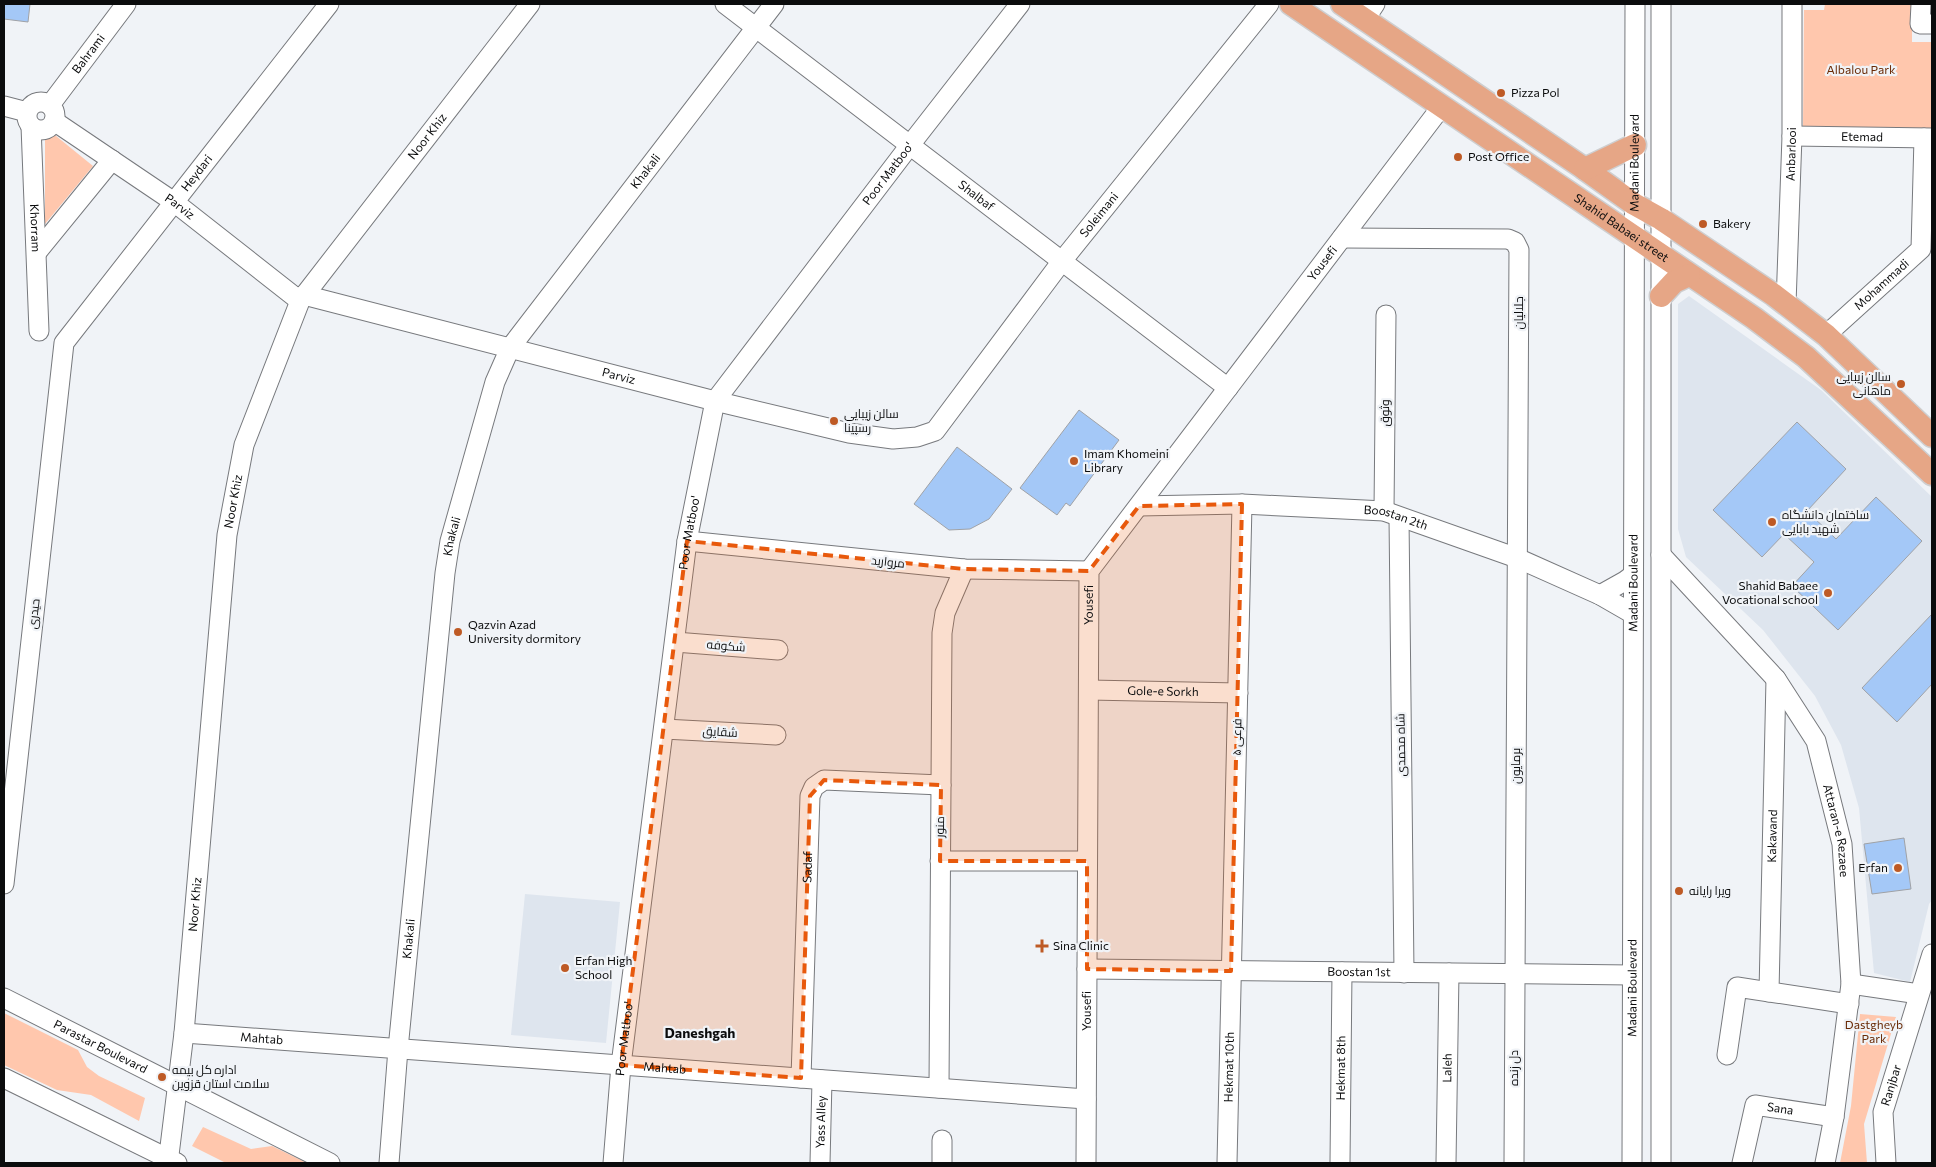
<svg xmlns="http://www.w3.org/2000/svg" width="1936" height="1167" viewBox="0 0 1936 1167" font-family="Commissioner,Cairo,sans-serif">
  <style>
    .built { fill: #dee5ee }
    .green { fill: #ffc7ad }
    .building { fill: #a4c8f7; stroke: #a0a2a6 }
    .lines { fill: none; stroke-linecap: round; stroke-linejoin: round }
    .minor-casing { stroke: #77797d; stroke-width: 21 }
    .major-casing { stroke: #cececf; stroke-width: 25 }
    .minor { stroke: #fff; stroke-width: 19 }
    .major { stroke: #e6a686; stroke-width: 22 }
    .marked { fill: #e8590c; fill-opacity: 0.2; stroke: #e8590c; stroke-width: 4; stroke-dasharray: 10 6; stroke-linejoin: round }
    .poi-dot { fill: #be5a25; stroke: #f0f3f7; stroke-width: 2 }
    .labels { text-anchor: middle; stroke-width: 4.5; stroke-linejoin: round; paint-order: stroke }
    .street-label { font-size: 12px; fill: #0b0c0d; stroke: #f0f3f7 }
    .park-label { font-size: 12px; fill: #692a05; stroke: #f0f3f7 }
    .poi-label { font-size: 12px; fill: #0b0c0d; stroke: #f0f3f7; text-anchor: start }
    .neighbourhood-label { font-size: 14px; font-weight: bold; fill: #0b0c0d; stroke: #f0f3f7 }
  </style>
  <rect width="100%" height="100%" fill="#f0f3f7"/>
  <!-- built -->
  <path class="built" d="M1689 296 1821 390 1932 497V900L1929 904 1910 982 1874 973 1859 808 1841 745 1815 696 1763 630 1686 557 1678 529V304Z
    M525 894 620 902 606 1043 511 1035Z"/>
  <!-- green -->
  <path class="green" d="M1825 4H1912V42H1932V129L1803 128 1804 10H1824Z
    M45 127 93 166 45 224Z
    M4 1013 78 1050 87 1067 99 1076 145 1098 139 1121 91 1095 57 1090 4 1065Z
    M1860 1014 1896 1017 1864 1124 1867 1163H1840L1851 1106Z
    M203 1127 251 1149 272 1146 307 1163H226L192 1146Z"/>
  <!-- building -->
  <path class="building" d="M4 4H30L28 22 4 19Z
    M1079 410 1119 440 1070 506 1066 503 1057 515 1020 488Z
    M1797 422 1846 469 1807 511 1836 539 1876 497 1922 541 1838 630 1792 586 1814 562 1784 534 1762 557 1713 510Z
    M957 447 1012 489 989 519 970 529 949 530 914 504Z
    M1932 614V684L1897 722 1862 688Z
    M1904 838 1911 889 1872 894 1864 844Z"/>
  <g class="lines">
    <defs>
      <g id="minor">
        <path id="s1" d="M725 4 1228 388"/>
        <path d="M1921 4 1920 24H1932"/>
        <path d="M1365 19 1375 4"/>
        <circle cx="41" cy="116" r="14"/>
        <path id="s2" d="M50 105 126 4"/>
        <path d="M4 106 27 112"/>
        <path id="s3" d="M54 121 174 202 300 301"/>
        <path id="s4" d="M31 126 39 331"/>
        <path id="s5" d="M1792 136 1932 138"/>
        <path d="M1342 238 1508 239 1515 242 1519 250 1514 1163"/>
        <path d="M37 252 112 160"/>
        <path id="s6" d="M304 295 715 401 849 433 893 439 917 437 935 431 1062 261 1269 4"/>
        <path id="s7" d="M1786 304 1792 136V4"/>
        <path id="s8" d="M1826 335 1921 249 1924 138"/>
        <path id="s9" d="M1139 506 1242 504 1384 511 1517 558 1600 595 1633 614"/>
        <path d="M1384 511 1386 315"/>
        <path d="M1399 517 1404 973"/>
        <path d="M687 541 964 569 1089 571"/>
        <path id="s10" d="M1661 555 1776 679 1816 741 1842 844 1851 984 1834 1117 1825 1163"/>
        <path d="M1600 595 1625 581 1633 575"/>
        <path d="M675 642 778 650"/>
        <path id="s11" d="M1089 690 1238 693"/>
        <path d="M664 729 776 735"/>
        <path d="M940 861H1087"/>
        <path id="s12" d="M4 884 64 343 329 4"/>
        <path id="s13" d="M1087 969 1632 975"/>
        <path d="M1851 984 1919 994"/>
        <path id="s14" d="M1769 992 1776 679"/>
        <path id="s15" d="M4 998 330 1163"/>
        <path id="s16" d="M184 1033 1086 1099"/>
        <path d="M1727 1055 1737 987 1849 1004"/>
        <path d="M4 1078 177 1163"/>
        <path id="s17" d="M801 1078 810 796 814 787 824 780 941 785"/>
        <path d="M939 1088 942 633 945 613 964 569"/>
        <path id="s18" d="M168 1163 184 1033 227 535 244 445 300 301 530 4"/>
        <path id="s19" d="M389 1163 398 1049 445 573 450 541 495 382 510 348 774 4"/>
        <path id="s20" d="M613 1163 621 1065 687 541 715 401 910 145 1020 4"/>
        <path id="s21" d="M820 1163 822 1080"/>
        <path d="M942 1163V1140"/>
        <path id="s22" d="M1086 1163 1089 571 1442 106"/>
        <path id="s23" d="M1227 1163 1242 504"/>
        <path id="s24" d="M1340 1163 1342 972"/>
        <path id="s25" d="M1446 1163 1449 973"/>
        <path id="s26" d="M1632 1163 1635 4"/>
        <path d="M1661 1163V4"/>
        <path id="s27" d="M1742 1163 1755 1105 1834 1117"/>
        <path id="s28" d="M1886 1163 1883 1112 1932 954"/>
      </g>
      <g id="major">
        <path id="s29" d="M1291 4 1754 318 1806 357 1932 474"/>
        <path d="M1342 4 1585 169 1634 204 1661 219 1774 295 1826 335 1932 436"/>
        <path d="M1585 169 1635 145"/>
        <path d="M1661 296 1674 282 1689 275"/>
      </g>
    </defs>
    <!-- minor casing -->
    <use href="#minor" class="minor-casing"/>
    <!-- major casing -->
    <use href="#major" class="major-casing"/>
    <!-- minor -->
    <use href="#minor" class="minor"/>
    <!-- major -->
    <use href="#major" class="major"/>
  </g>
  <!-- marked area -->
  <path class="marked" d="M1242 504 1231 971 1087 969V861H940L941 785 824 780 810 796 801 1078 621 1065 687 541 964 569 1089 571 1139 506Z"/>
  <!-- markers -->
  <g class="poi-dot">
    <circle cx="1501" cy="93" r="5"/>
    <circle cx="1458" cy="157" r="5"/>
    <circle cx="1703" cy="224" r="5"/>
    <circle cx="1901" cy="384" r="5"/>
    <circle cx="834" cy="421" r="5"/>
    <circle cx="1074" cy="461" r="5"/>
    <circle cx="1772" cy="522" r="5"/>
    <circle cx="1828" cy="593" r="5"/>
    <circle cx="458" cy="632" r="5"/>
    <circle cx="1898" cy="868" r="5"/>
    <circle cx="1679" cy="891" r="5"/>
    <path d="M1039.5 938.5h5v5h5v5h-5v5h-5v-5h-5v-5h5z"/>
    <circle cx="565" cy="968" r="5"/>
    <circle cx="162" cy="1077" r="5"/>
  </g>
  <g class="labels">
    <!-- street labels -->
    <g class="street-label">
      <text dy="4" stroke="none"><textPath href="#s2" startOffset="64">Bahrami</textPath></text>
      <text dy="4" stroke="none"><textPath href="#s18" startOffset="1085">Noor Khiz</textPath></text>
      <text dy="4" stroke="none"><textPath href="#s5" startOffset="70">Etemad</textPath></text>
      <text dy="4" stroke="none"><textPath href="#s7" startOffset="150">Anbarlooi</textPath></text>
      <text dy="4" stroke="none"><textPath href="#s26" startOffset="1000">Madani Boulevard</textPath></text>
      <text dy="4" stroke="none"><textPath href="#s19" startOffset="1050">Khakali</textPath></text>
      <text dy="4" stroke="none"><textPath href="#s12" startOffset="760">Heydari</textPath></text>
      <text dy="4" stroke="none"><textPath href="#s20" startOffset="1055">Poor Matboo'</textPath></text>
      <text dy="4" stroke="none"><textPath href="#s1" startOffset="316">Shalbaf</textPath></text>
      <text dy="4" stroke="none"><textPath href="#s3" startOffset="152">Parviz</textPath></text>
      <text dy="4" stroke="none"><textPath href="#s6" startOffset="921">Soleimani</textPath></text>
      <text dy="4" stroke="none"><textPath href="#s29" startOffset="399">Shahid Babaei street</textPath></text>
      <text dy="4" stroke="none"><textPath href="#s4" startOffset="102">Khorram</textPath></text>
      <text dy="4" stroke="none"><textPath href="#s22" startOffset="978">Yousefi</textPath></text>
      <text dy="4" stroke="none"><textPath href="#s8" startOffset="75">Mohammadi</textPath></text>
      <text transform="translate(1519 313) rotate(-90)" y="4">جلالیان</text>
      <text dy="4" stroke="none"><textPath href="#s6" startOffset="325">Parviz</textPath></text>
      <text transform="translate(1385 413) rotate(-89)" y="4">وثوق</text>
      <text dy="4" stroke="none"><textPath href="#s18" startOffset="665">Noor Khiz</textPath></text>
      <text dy="4" stroke="none"><textPath href="#s9" startOffset="258">Boostan 2th</textPath></text>
      <text dy="4" stroke="none"><textPath href="#s20" startOffset="635">Poor Matboo'</textPath></text>
      <text dy="4" stroke="none"><textPath href="#s19" startOffset="630">Khakali</textPath></text>
      <text transform="translate(888 562) rotate(6)" y="4">مروارید</text>
      <text dy="4" stroke="none"><textPath href="#s26" startOffset="580">Madani Boulevard</textPath></text>
      <text dy="4" stroke="none"><textPath href="#s22" startOffset="558">Yousefi</textPath></text>
      <text transform="translate(34 614) rotate(-84)" y="4">حیدری</text>
      <text transform="translate(726 646) rotate(5)" y="4">شکوفه</text>
      <text dy="4" stroke="none"><textPath href="#s11" startOffset="74">Gole-e Sorkh</textPath></text>
      <text transform="translate(720 732) rotate(3)" y="4">شقایق</text>
      <text transform="translate(1237 737) rotate(-89)" y="4">فرعی ۵</text>
      <text transform="translate(1401 745) rotate(-91)" y="4">شاه محمدی</text>
      <text transform="translate(1516 766) rotate(-90)" y="4">برمایون</text>
      <text transform="translate(940 827) rotate(-89)" y="4">منور</text>
      <text dy="4" stroke="none"><textPath href="#s10" startOffset="335">Attaran-e Rezaee</textPath></text>
      <text dy="4" stroke="none"><textPath href="#s14" startOffset="156">Kakavand</textPath></text>
      <text dy="4" stroke="none"><textPath href="#s17" startOffset="211">Sadaf</textPath></text>
      <text dy="4" stroke="none"><textPath href="#s18" startOffset="260">Noor Khiz</textPath></text>
      <text dy="4" stroke="none"><textPath href="#s19" startOffset="225">Khakali</textPath></text>
      <text dy="4" stroke="none"><textPath href="#s13" startOffset="272">Boostan 1st</textPath></text>
      <text dy="4" stroke="none"><textPath href="#s26" startOffset="175">Madani Boulevard</textPath></text>
      <text dy="4" stroke="none"><textPath href="#s22" startOffset="152">Yousefi</textPath></text>
      <text dy="4" stroke="none"><textPath href="#s16" startOffset="78">Mahtab</textPath></text>
      <text dy="4" stroke="none"><textPath href="#s20" startOffset="125">Poor Matboo'</textPath></text>
      <text dy="4" stroke="none"><textPath href="#s15" startOffset="108">Parastar Boulevard</textPath></text>
      <text dy="4" stroke="none"><textPath href="#s23" startOffset="96">Hekmat 10th</textPath></text>
      <text dy="4" stroke="none"><textPath href="#s16" startOffset="482">Mahtab</textPath></text>
      <text dy="4" stroke="none"><textPath href="#s24" startOffset="95">Hekmat 8th</textPath></text>
      <text dy="4" stroke="none"><textPath href="#s25" startOffset="95">Laleh</textPath></text>
      <text transform="translate(1514 1068) rotate(-90)" y="4">دل زنده</text>
      <text dy="4" stroke="none"><textPath href="#s28" startOffset="79">Ranjbar</textPath></text>
      <text dy="4" stroke="none"><textPath href="#s27" startOffset="85">Sana</textPath></text>
      <text dy="4" stroke="none"><textPath href="#s21" startOffset="41">Yass Alley</textPath></text>
    </g>
    <!-- park labels -->
    <g class="park-label">
      <text x="1861" y="74">Albalou Park</text>
      <text x="1874" y="1029">Dastgheyb<tspan x="1874" dy="14">Park</tspan></text>
    </g>
    <!-- poi labels -->
    <g class="poi-label">
      <text x="1511" y="97">Pizza Pol</text>
      <text x="1468" y="161">Post Office</text>
      <text x="1713" y="228">Bakery</text>
      <text x="1891" y="381" text-anchor="end">سالن زیبایی<tspan x="1891" dy="14">ماهانی</tspan></text>
      <text x="844" y="418">سالن زیبایی<tspan x="844" dy="14">رسپینا</tspan></text>
      <text x="1084" y="458">Imam Khomeini<tspan x="1084" dy="14">Library</tspan></text>
      <text x="1782" y="519">ساختمان دانشگاه<tspan x="1782" dy="14">شهید بابایی</tspan></text>
      <text x="1818" y="590" text-anchor="end">Shahid Babaee<tspan x="1818" dy="14">Vocational school</tspan></text>
      <text x="468" y="629">Qazvin Azad<tspan x="468" dy="14">University dormitory</tspan></text>
      <text x="1888" y="872" text-anchor="end">Erfan</text>
      <text x="1689" y="895">ویرا رایانه</text>
      <text x="1053" y="950">Sina Clinic</text>
      <text x="575" y="965">Erfan High<tspan x="575" dy="14">School</tspan></text>
      <text x="172" y="1074">اداره کل بیمه<tspan x="172" dy="14">سلامت استان قزوین</tspan></text>
    </g>
    <!-- neighbourhood labels -->
    <g class="neighbourhood-label">
      <text x="700" y="1038">Daneshgah</text>
    </g>
  </g>
  <!-- border -->
  <rect width="1936" height="1167" fill="none" stroke="#0b0c0d" stroke-width="10"/>
</svg>
